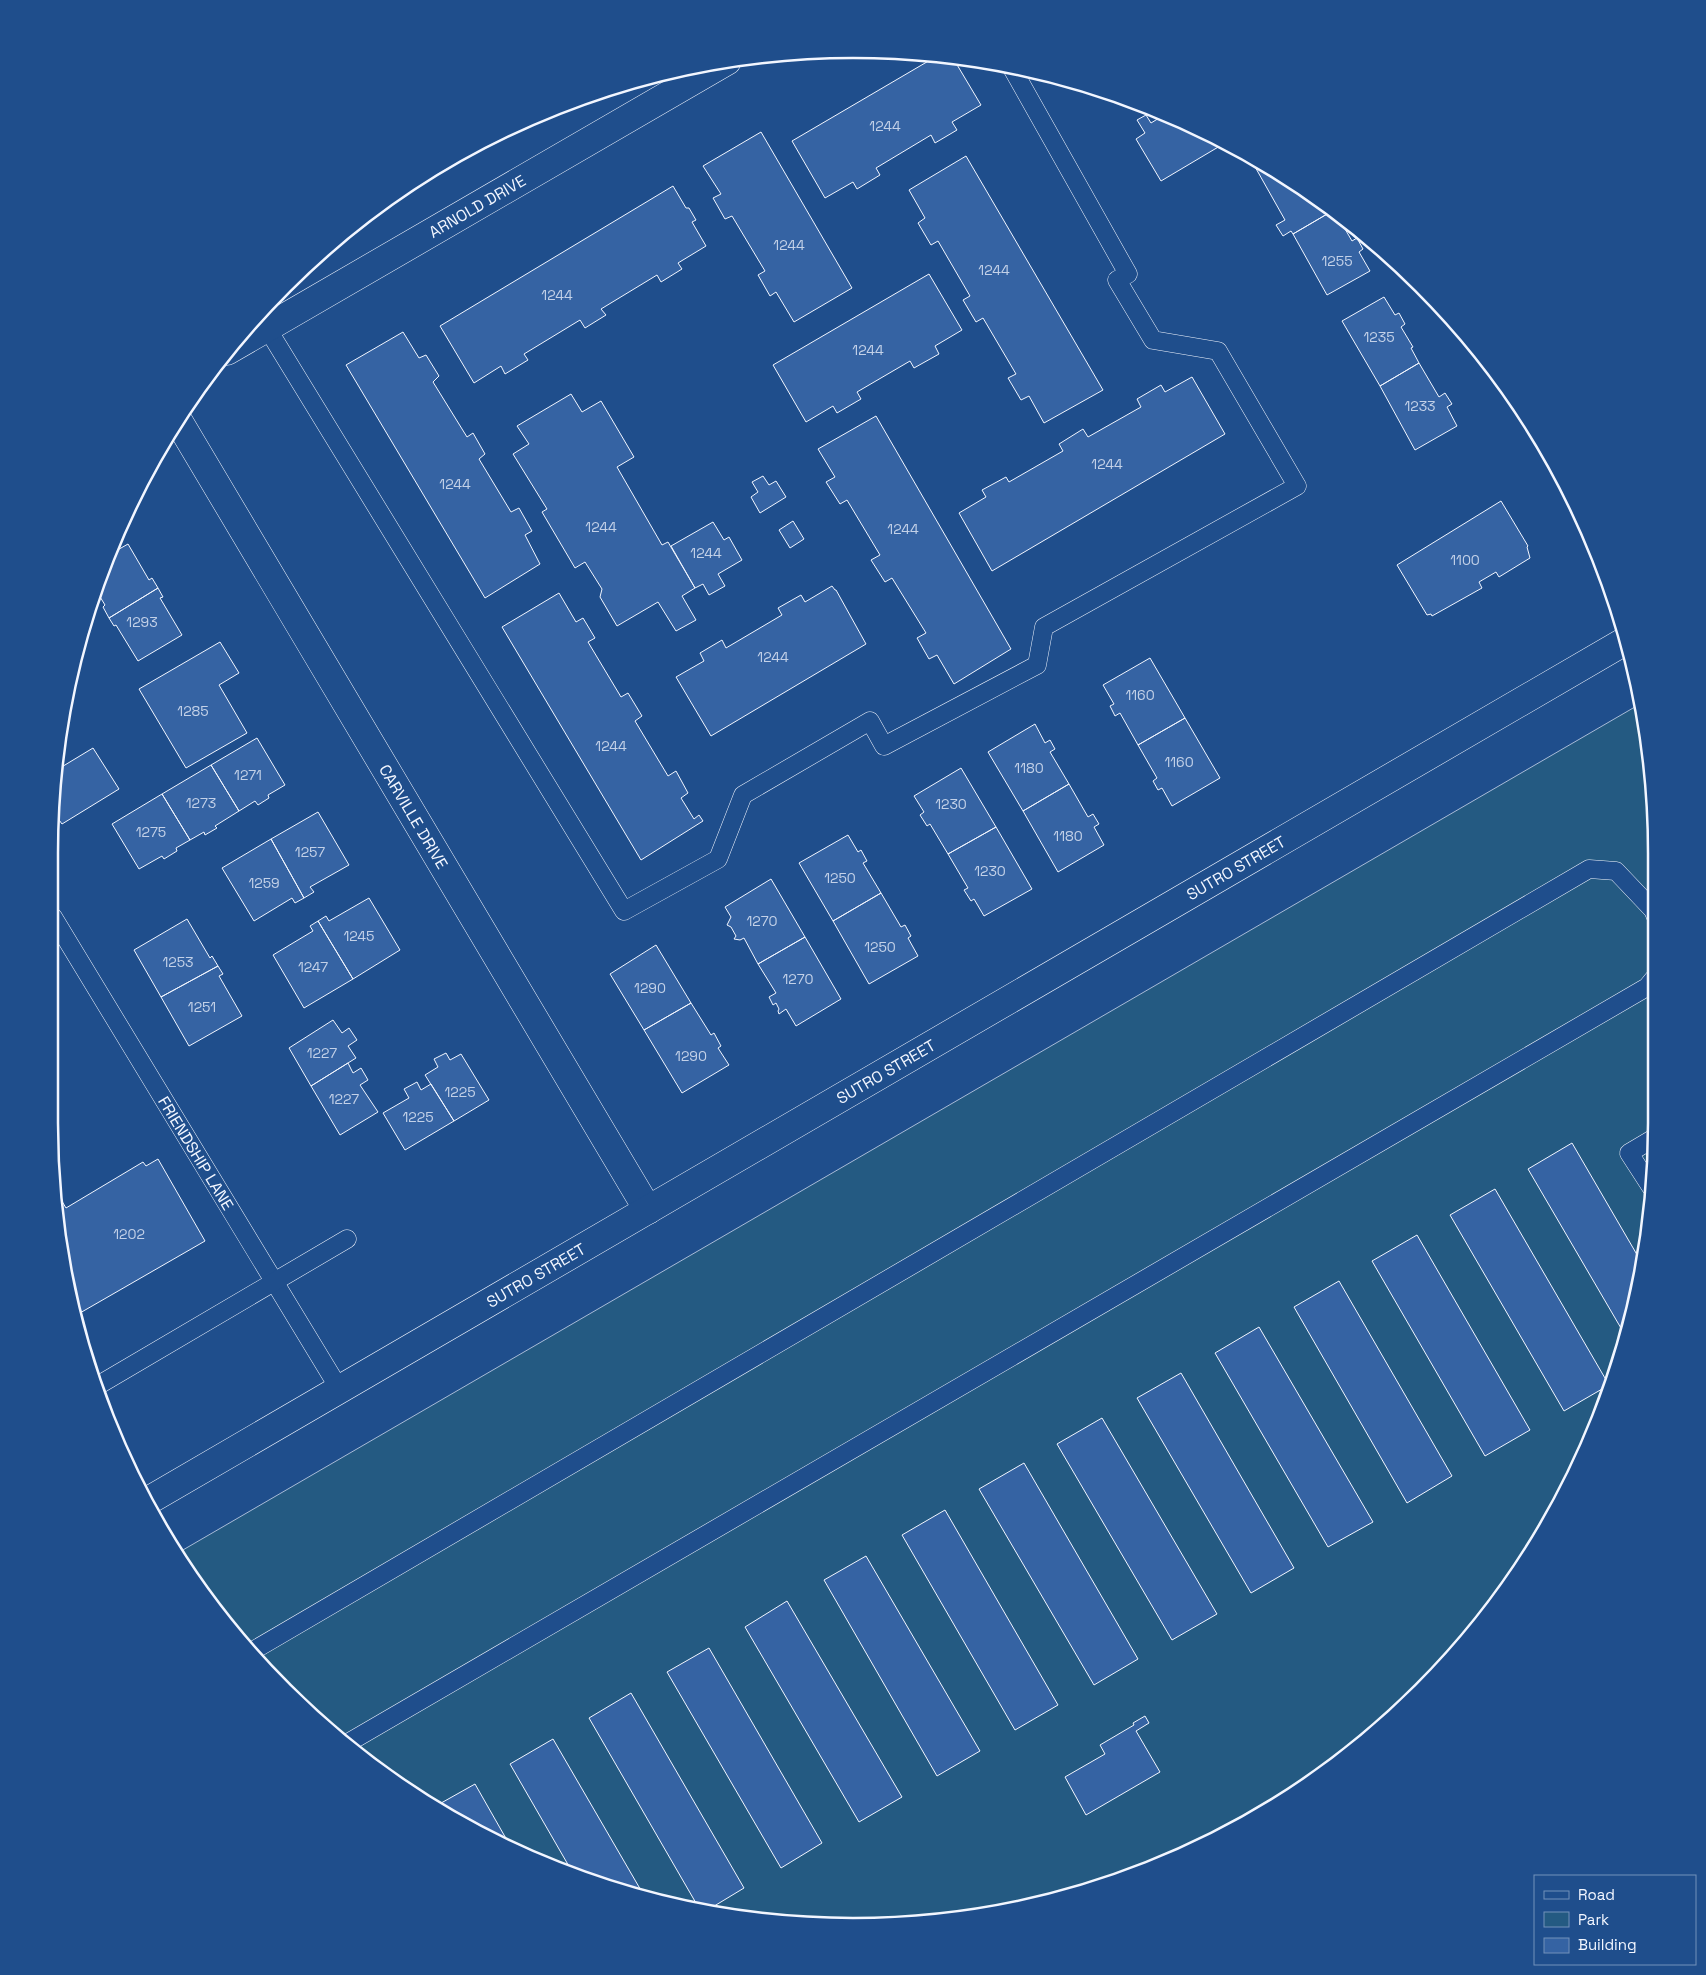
<svg xmlns="http://www.w3.org/2000/svg" width="1706" height="1975" viewBox="0 0 1706 1975" font-family="'Space Grotesk',sans-serif">
  <style>
    .green { fill: #245a82; stroke: #a8bbd7 }
    .building { fill: #3563a3; stroke: #f2f6ff }
    .lines { fill: none; stroke-linecap: round; stroke-linejoin: round }
    .lane-casing { stroke: #f2f6ff; stroke-width: 19 }
    .street-casing { stroke: #f2f6ff; stroke-width: 29 }
    .secondary-casing { stroke: #f2f6ff; stroke-width: 29 }
    .lane { stroke: #1f4e8c; stroke-width: 18 }
    .street { stroke: #1f4e8c; stroke-width: 28 }
    .secondary { stroke: #1f4e8c; stroke-width: 28 }
    .labels { text-anchor: middle; stroke-width: 4; stroke-linejoin: round; paint-order: stroke }
    .number-label { font-size: 14px; fill: #c3d1e8 }
    .street-label { font-size: 16px; fill: #f2f6ff; stroke: #1f4e8c }
    .rim { fill: none; stroke: #f2f6ff; stroke-width: 2.5 }
  </style>
  <rect width="100%" height="100%" fill="#1f4e8c"/>
  <!-- green -->
  <path class="green" d="M1640 704H1643L1656 800 1657 1122 1642 1279 1596 1429 1522 1569 1457 1652 1383 1726 1255 1819 1111 1884 1010 1911 906 1925 748 1919 645 1899 545 1865 451 1819 364 1760 248 1652 184 1569 176 1554Z"/>
  <!-- building -->
  <path class="building" d="M937 56 953 58 981 105 952 122 957 130 935 143 931 135 876 168 880 175 857 189 853 182 825 198 792 141Z
    M1146 115 1151 123 1164 115 1168 122 1173 118 1209 132 1225 143 1161 181 1136 139 1145 133 1137 120Z
    M761 132 852 288 794 322 776 292 770 296 758 275 765 271 732 216 725 219 713 198 721 194 703 166Z
    M966 156 1103 390 1044 423 1029 396 1021 400 1008 378 1016 374 983 318 976 322 963 300 970 296 938 241 931 245 918 223 925 218 909 190Z
    M1258 162 1333 209 1334 210 1293 234 1291 231 1283 236 1276 225 1285 220 1254 165Z
    M673 186 686 208H689L696 220 692 222 706 246 678 263 682 269 661 282 657 275 601 309 606 315 585 328 580 320 524 354 528 360 505 374 501 366 474 383 440 326Z
    M1334 210 1352 241 1357 238 1363 249 1359 252 1370 271 1327 295 1293 234Z
    M929 274 962 330 935 346 939 354 914 368 910 361 857 392 861 399 837 413 833 406 806 422 773 365Z
    M1384 297 1395 315 1399 313 1405 324 1401 327 1413 347 1411 348 1419 363 1380 386 1342 321Z
    M403 332 419 358 426 355 439 376 433 382 467 437 473 433 485 454 479 459 511 512 519 508 532 531 525 535 540 564 485 598 346 365Z
    M1419 363 1439 397 1445 393 1452 404 1447 407 1457 426 1415 450 1380 386Z
    M1192 377 1225 434 992 571 959 513 986 497 982 490 1006 477 1009 482 1063 451 1059 444 1083 429 1088 437 1141 407 1137 399 1161 385 1165 392Z
    M571 394 582 412 601 401 634 457 617 467 662 545 668 542 695 588 682 596 696 620 676 631 658 602 617 626 600 597 602 589 585 562 575 568 542 512 547 509 513 454 529 444 517 426Z
    M876 416 1011 649 954 684 937 655 929 659 917 638 926 633 892 578 885 582 871 560 880 555 847 500 840 504 826 482 835 477 818 449Z
    M763 476 769 485 776 481 786 497 760 513 751 497 758 492 752 482Z
    M1501 501 1528 546 1527 547 1530 558 1499 577 1496 572 1479 582 1482 588 1432 616 1431 614 1427 615 1397 565Z
    M793 521 804 539 790 548 779 530Z
    M713 522 724 540 729 537 742 560 718 574 725 586 709 595 703 584 695 588 671 546Z
    M128 544 149 580 152 578 158 588 109 618 103 607 105 605 94 587 107 556Z
    M832 586 835 590H836L866 644 711 736 676 677 704 661 700 653 722 640 726 648 782 615 778 608 801 595 805 602Z
    M158 588 163 597 160 598 182 635 138 661 116 625 114 626 109 618Z
    M559 593 576 622 583 618 595 638 588 642 621 697 628 693 642 716 635 721 668 776 676 771 688 793 681 798 694 819 699 815 703 821 641 860 502 627Z
    M220 642 239 673 219 685 247 733 186 768 139 689Z
    M1150 658 1185 718 1138 745 1120 713 1115 716 1110 706 1114 704 1103 685Z
    M1185 718 1220 778 1172 806 1162 788 1158 790 1153 781 1157 778 1138 745Z
    M1035 724 1045 743 1050 740 1055 749 1050 752 1069 784 1023 811 988 752Z
    M257 738 285 785 268 795 269 798 258 805 255 801 239 811 211 765Z
    M93 748 119 789 62 824 54 813 55 771Z
    M211 765 239 811 215 826 217 828 205 835 204 832 190 840 162 794Z
    M961 768 996 827 948 854 930 824 927 826 920 815 924 812 914 796Z
    M1069 784 1088 817 1093 814 1099 824 1094 827 1104 845 1058 872 1023 811Z
    M162 794 190 840 176 848 177 851 164 859 162 856 139 869 112 824Z
    M318 812 349 865 310 887 314 892 304 898 271 839Z
    M996 827 1032 889 984 916 974 899 971 901 964 890 968 888 948 854Z
    M848 835 858 852 861 850 867 861 863 863 881 893 833 921 799 863Z
    M271 839 304 898 295 903 292 898 254 921 222 868Z
    M771 879 805 937 758 964 744 938 740 940 734 939 736 936 731 927 727 925 731 917 725 907Z
    M881 893 901 927 905 925 911 936 908 938 918 956 869 984 833 921Z
    M369 898 400 950 353 979 318 921 326 916 329 921Z
    M187 919 210 958 212 956 218 966 161 997 134 950Z
    M318 921 353 979 304 1008 273 955 313 931 310 926Z
    M805 937 841 999 796 1026 786 1009 779 1014 778 1011 779 1009 776 1003 773 1005 769 997 776 993 758 964Z
    M656 945 691 1003 644 1030 610 974Z
    M218 966 223 974 219 976 242 1016 189 1046 161 997Z
    M691 1003 711 1035 714 1033 721 1046 718 1048 729 1065 682 1093 644 1030Z
    M333 1020 342 1033 349 1028 357 1040 348 1046 356 1058 311 1086 289 1048Z
    M446 1053 450 1060 461 1054 489 1100 454 1121 425 1075 438 1067 434 1059Z
    M348 1063 353 1073 361 1068 368 1080 360 1085 378 1112 340 1135 311 1086Z
    M417 1082 421 1090 431 1084 454 1121 405 1150 383 1113 409 1098 404 1089Z
    M1572 1143 1643 1265 1642 1279 1625 1335 1528 1169Z
    M158 1159 205 1241 73 1317 56 1227 53 1186 66 1208 143 1162 146 1166Z
    M1495 1189 1609 1385 1564 1411 1450 1215Z
    M1417 1235 1530 1430 1485 1456 1372 1261Z
    M1339 1281 1452 1476 1407 1503 1294 1307Z
    M1259 1327 1373 1522 1328 1547 1215 1353Z
    M1181 1373 1294 1568 1251 1593 1137 1398Z
    M1102 1418 1217 1614 1172 1640 1057 1444Z
    M1024 1463 1138 1659 1094 1685 979 1489Z
    M945 1510 1058 1705 1015 1730 902 1535Z
    M866 1556 980 1751 937 1776 824 1580Z
    M787 1601 902 1797 859 1822 745 1627Z
    M709 1648 822 1843 781 1868 667 1672Z
    M631 1693 744 1888 706 1911 700 1910 589 1718Z
    M1145 1716 1149 1723 1136 1731 1160 1772 1086 1815 1065 1777 1105 1754 1100 1745 1134 1725 1133 1723Z
    M553 1739 646 1899 574 1875 510 1764Z
    M475 1784 512 1849 451 1819 434 1807Z"/>
  <g class="lines">
    <defs>
      <g id="lane">
        <path d="M267 328 624 911 718 859 743 795 870 721 884 746 1037 665 1044 627 1297 486 1218 351 1153 340 1117 280 1128 274 1012 68"/>
        <path id="s1" d="M53 917 340 1390"/>
        <path d="M1651 1187 1629 1153 1656 1137"/>
        <path d="M97 1386 347 1239"/>
        <path d="M249 1653 1589 869 1616 871 1653 910 1656 917"/>
        <path d="M346 1744 1647 987 1656 976"/>
      </g>
      <g id="street">
        <path id="s2" d="M227 351 727 61"/>
        <path id="s3" d="M179 422 648 1210"/>
      </g>
      <g id="secondary">
        <path id="s4" d="M146 1502 1627 640"/>
      </g>
    </defs>
    <!-- lane casing -->
    <use href="#lane" class="lane-casing"/>
    <!-- street casing -->
    <use href="#street" class="street-casing"/>
    <!-- secondary casing -->
    <use href="#secondary" class="secondary-casing"/>
    <!-- lane -->
    <use href="#lane" class="lane"/>
    <!-- street -->
    <use href="#street" class="street"/>
    <!-- secondary -->
    <use href="#secondary" class="secondary"/>
  </g>
  <g class="labels">
    <!-- number labels -->
    <g class="number-label">
      <text x="885" y="131">1244</text>
      <text x="789" y="250">1244</text>
      <text x="1337" y="266">1255</text>
      <text x="994" y="275">1244</text>
      <text x="557" y="300">1244</text>
      <text x="1379" y="342">1235</text>
      <text x="868" y="355">1244</text>
      <text x="1420" y="411">1233</text>
      <text x="1107" y="469">1244</text>
      <text x="455" y="489">1244</text>
      <text x="601" y="532">1244</text>
      <text x="903" y="534">1244</text>
      <text x="706" y="558">1244</text>
      <text x="1465" y="565">1100</text>
      <text x="142" y="627">1293</text>
      <text x="773" y="662">1244</text>
      <text x="1140" y="700">1160</text>
      <text x="193" y="716">1285</text>
      <text x="611" y="751">1244</text>
      <text x="1179" y="767">1160</text>
      <text x="1029" y="773">1180</text>
      <text x="248" y="780">1271</text>
      <text x="201" y="808">1273</text>
      <text x="951" y="809">1230</text>
      <text x="151" y="837">1275</text>
      <text x="1068" y="841">1180</text>
      <text x="310" y="857">1257</text>
      <text x="990" y="876">1230</text>
      <text x="840" y="883">1250</text>
      <text x="264" y="888">1259</text>
      <text x="762" y="926">1270</text>
      <text x="359" y="941">1245</text>
      <text x="880" y="952">1250</text>
      <text x="178" y="967">1253</text>
      <text x="313" y="972">1247</text>
      <text x="798" y="984">1270</text>
      <text x="650" y="993">1290</text>
      <text x="202" y="1012">1251</text>
      <text x="322" y="1058">1227</text>
      <text x="691" y="1061">1290</text>
      <text x="460" y="1097">1225</text>
      <text x="344" y="1104">1227</text>
      <text x="418" y="1122">1225</text>
      <text x="129" y="1239">1202</text>
    </g>
    <!-- street labels -->
    <g class="street-label">
      <text dy="6" stroke="none"><textPath href="#s2" startOffset="289">ARNOLD DRIVE</textPath></text>
      <text dy="6" stroke="none"><textPath href="#s3" startOffset="459">CARVILLE DRIVE</textPath></text>
      <text dy="6" stroke="none"><textPath href="#s4" startOffset="1261">SUTRO STREET</textPath></text>
      <text dy="6" stroke="none"><textPath href="#s4" startOffset="856">SUTRO STREET</textPath></text>
      <text dy="6" stroke="none"><textPath href="#s1" startOffset="276">FRIENDSHIP LANE</textPath></text>
      <text dy="6" stroke="none"><textPath href="#s4" startOffset="451">SUTRO STREET</textPath></text>
    </g>
  </g>
  <!-- crop -->
  <path d="M0 0H1706V1975H0ZM853 58H853A795 795 0 0 1 1648 853V1123A795 795 0 0 1 853 1918H853A795 795 0 0 1 58 1123V853A795 795 0 0 1 853 58Z" fill="#1f4e8c" fill-rule="evenodd"/>
  <path class="rim" d="M853 58H853A795 795 0 0 1 1648 853V1123A795 795 0 0 1 853 1918H853A795 795 0 0 1 58 1123V853A795 795 0 0 1 853 58Z"/>
  <!-- legend -->
  <rect x="1534" y="1875" width="162" height="90" fill="#1f4e8c" stroke="#7391ba"/>
  <rect x="1544" y="1891" width="25" height="8" fill="#1f4e8c" stroke="#7391ba"/>
  <text x="1578" y="1900" font-size="15" fill="#f2f6ff">Road</text>
  <rect x="1544" y="1912" width="25" height="15" fill="#245a82" stroke="#7391ba"/>
  <text x="1578" y="1925" font-size="15" fill="#f2f6ff">Park</text>
  <rect x="1544" y="1938" width="25" height="15" fill="#3563a3" stroke="#7391ba"/>
  <text x="1578" y="1950" font-size="15" fill="#f2f6ff">Building</text>
</svg>
